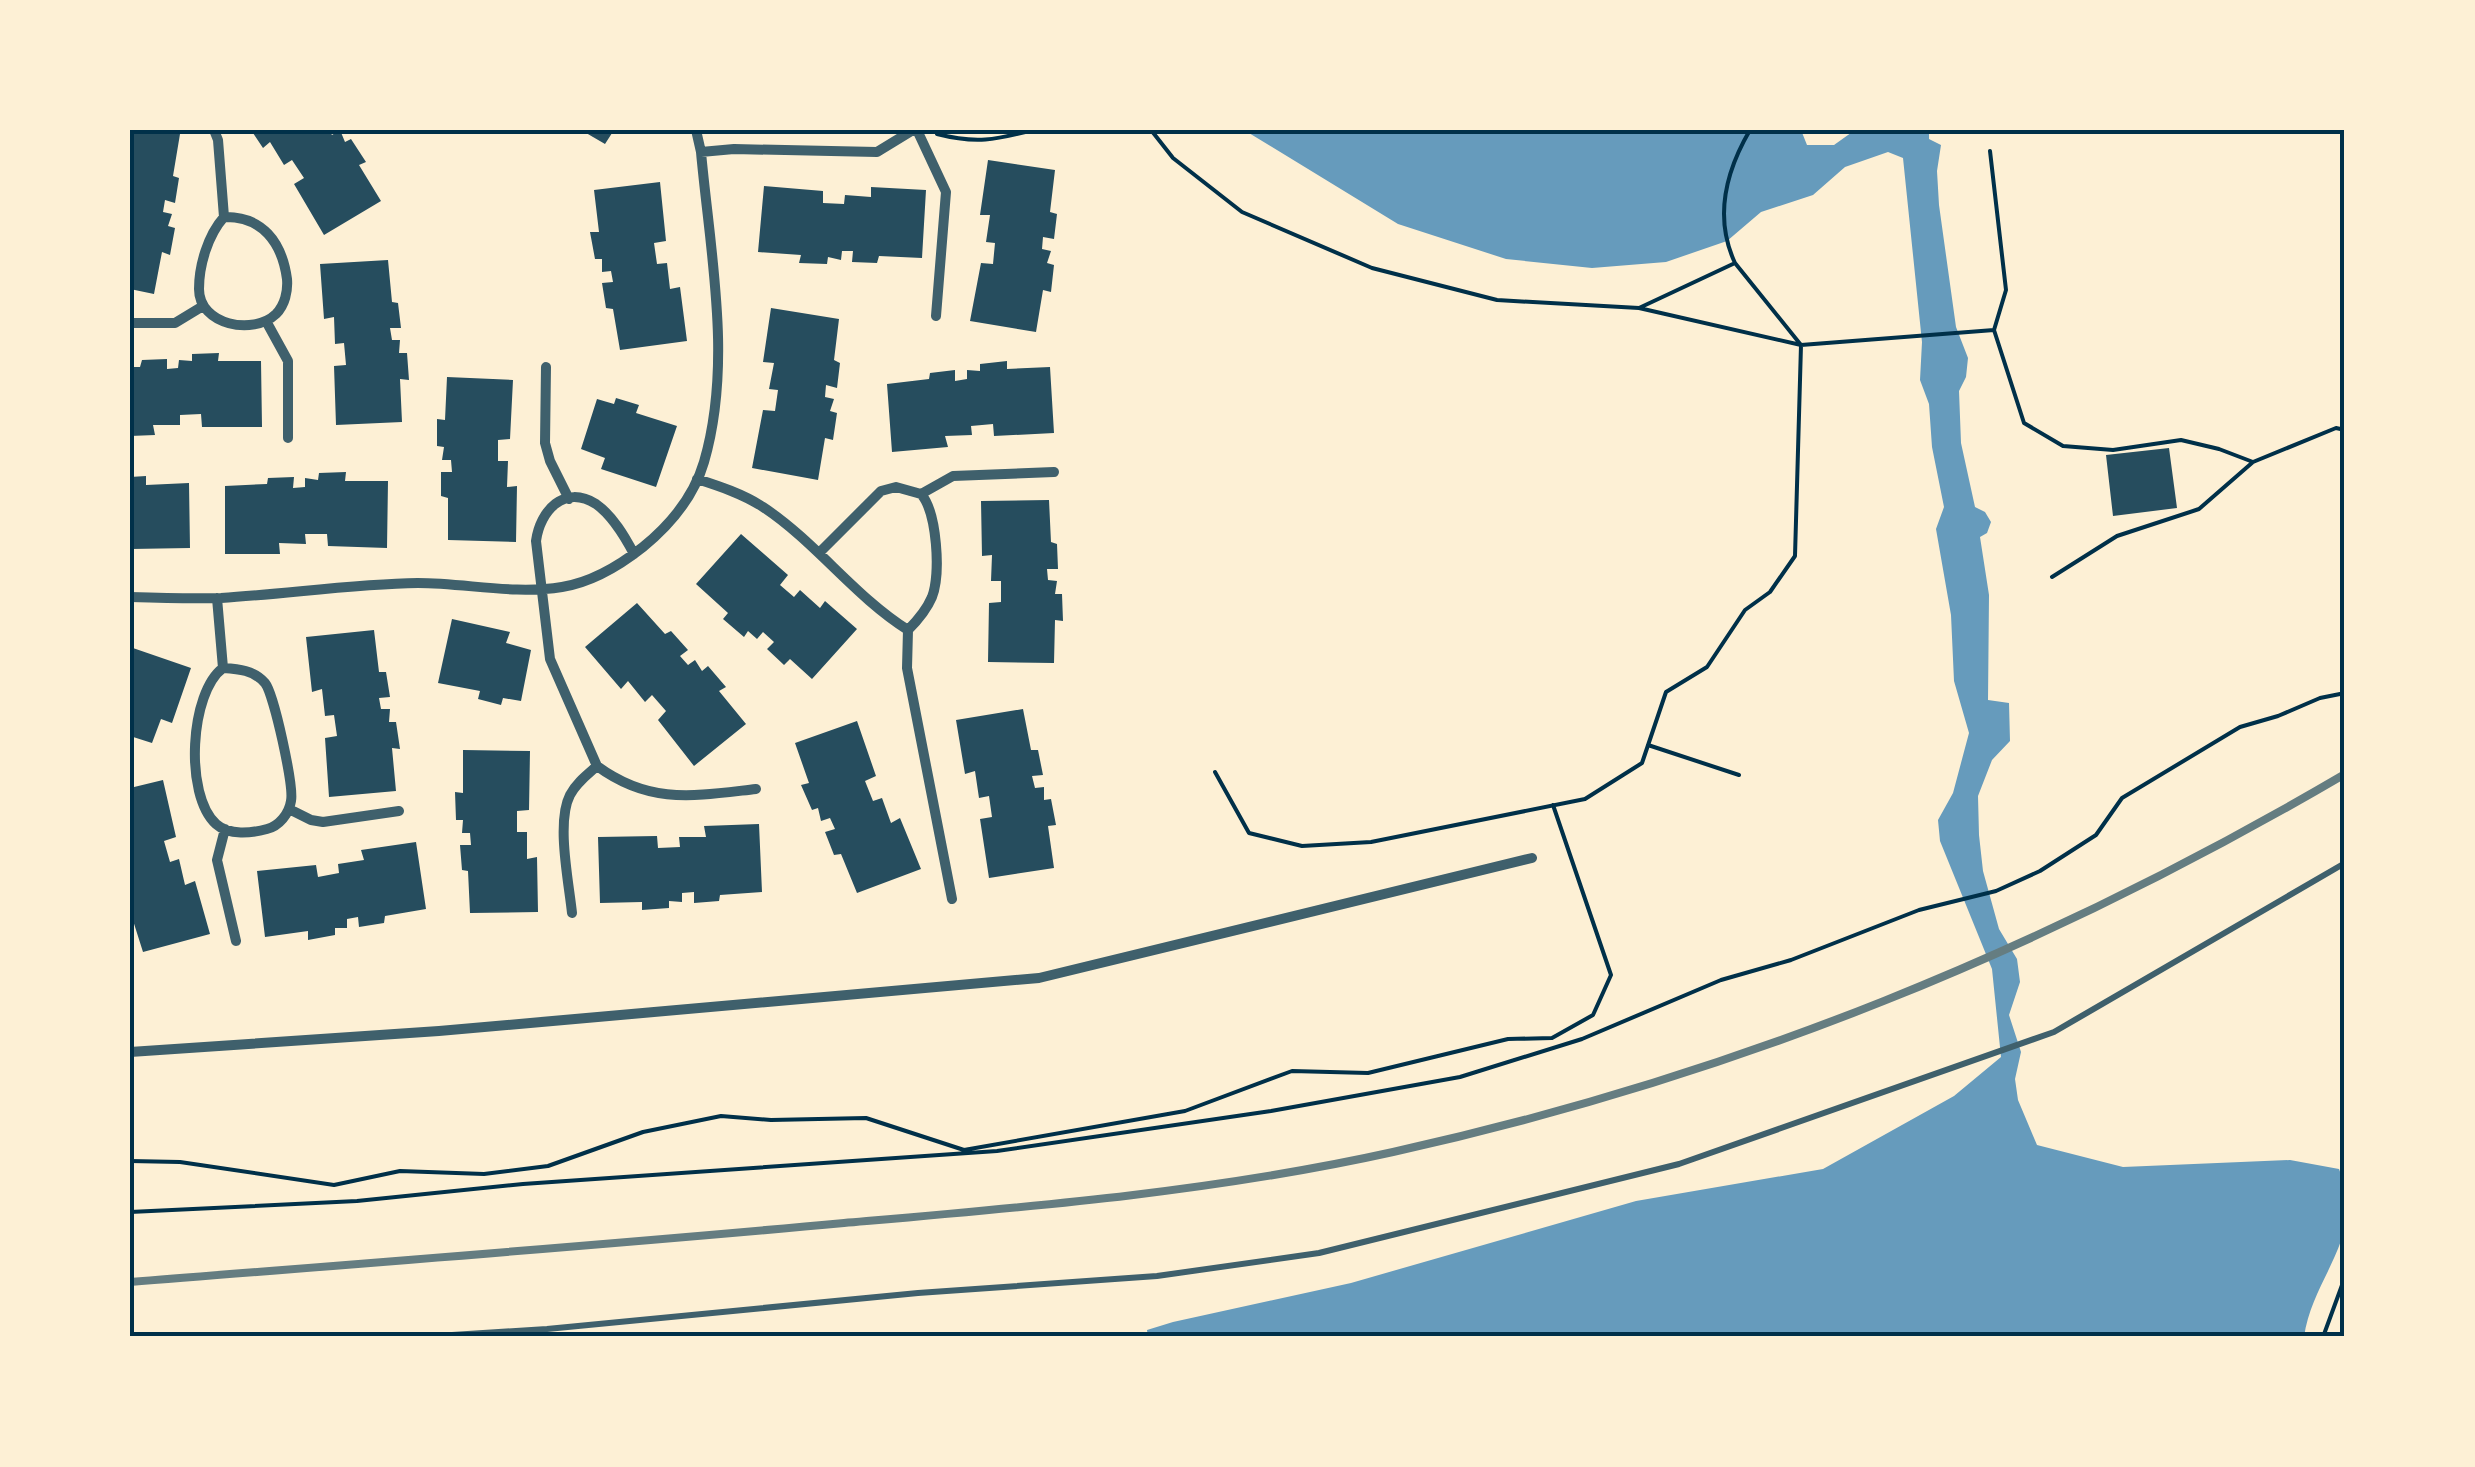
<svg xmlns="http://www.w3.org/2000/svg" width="2475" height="1467" viewBox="0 0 2475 1467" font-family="Inter,sans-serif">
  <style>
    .water { fill: #669bbc }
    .building { fill: #264d5e }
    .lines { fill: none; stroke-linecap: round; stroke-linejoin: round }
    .path { stroke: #003049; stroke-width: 4 }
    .service { stroke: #3f606c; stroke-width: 6 }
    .minor { stroke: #3f606c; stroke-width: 10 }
    .rail { stroke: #657d81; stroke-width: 8 }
    .neatline { fill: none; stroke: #003049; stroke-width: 4 }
  </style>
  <rect width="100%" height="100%" fill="#fdf0d5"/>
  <!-- water -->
  <path class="water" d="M1244 130H1801L1807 145H1834L1855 130H1929V139L1941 145 1937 171 1939 205 1956 327 1968 358 1966 377 1959 391 1961 443 1975 507 1985 512 1991 522 1987 533 1980 537 1989 595 1988 700 2009 703 2010 741 1992 760 1978 796 1979 835 1983 871 1999 929 2017 959 2020 982 2009 1015 2021 1052 2015 1079 2018 1100 2037 1145 2123 1167 2290 1160 2339 1169C2367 1238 2313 1274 2304 1337H1148L1147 1330 1173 1322 1351 1283 1636 1201 1823 1169 1954 1096 2001 1057 1992 969 1940 841 1938 820 1953 793 1969 733 1954 681 1951 615 1936 529 1944 507 1932 447 1929 404 1920 380 1922 342 1903 158 1888 152 1845 167 1813 195 1761 212 1727 241 1666 262 1592 268 1506 259 1398 224Z"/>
  <!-- building -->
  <path class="building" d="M130 130 180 134 173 176 179 178 175 203 165 200 163 212 172 214 168 226 175 228 170 255 162 252 154 294 130 289Z
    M251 130H329L332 135 340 130 345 142 351 139 366 162 359 165 381 201 324 235 294 184 304 178 292 160 284 165 270 142 263 148Z
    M581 130H614L605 144Z
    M988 160 1055 170 1050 212 1057 214 1054 239 1043 237 1042 249 1051 251 1047 263 1054 265 1051 292 1043 290 1036 332 970 321 981 263 993 264 995 243 986 242 990 215H980Z
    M660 182 666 241 654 243 657 264 667 263 670 289 680 287 687 341 620 350 613 309 606 308 602 283 613 282 611 271 602 272V259H595L590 232H599L594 190Z
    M764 186 823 191V203L844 204 845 195 871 197V187L926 190 922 258 879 256 877 263 852 262 853 251H842L841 260 828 257 827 264 799 263 801 255 758 252Z
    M388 260 392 302 398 303 401 328H390L392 340H400L399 353H407L409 380 400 379 402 422 336 425 334 366 346 365 344 343 335 344 334 317 324 319 320 264Z
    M771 308 839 319 834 360 840 363 837 388 826 385 825 397 834 399 830 411 837 413 833 440 825 438 818 480 752 468 763 410 775 411 778 390 769 389 774 363 763 362Z
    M219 353 218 361H261L262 427H202L201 414 180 415V425H153L155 435 130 436V367H140L142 360 167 359V369L178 368 179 360 192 361V354Z
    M1007 361V369L1050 367 1054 433 994 436 993 424 971 426 972 435 945 436 948 447 892 452 887 384 929 379 930 373 955 370V381L967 379V370L980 371V364Z
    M447 377 513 380 510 439 498 440V461H508L507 487 517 486 516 542 448 540V498L441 496V472H452L451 460H442L444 447 437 446V419L445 420Z
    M616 398 639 405 636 413 677 426 656 487 601 469 605 458 581 449 597 399 614 404Z
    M2169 448 2177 508 2113 516 2106 455Z
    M346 472 345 481H388L387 548 328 546 327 534H305L306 544 279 543 280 554H225V486L267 484 268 478 294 477 293 488 305 487V478L318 480 319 473Z
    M146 476V485L189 483 190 548 131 549 130 477Z
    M1049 500 1051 542 1057 544 1058 569H1047L1048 580 1057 581 1055 594H1062L1063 621 1055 620 1054 663 988 662 989 603 1001 602V581H991L992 555 982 556 981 501Z
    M741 534 788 575 780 585 794 597 800 590 820 608 825 601 857 629 812 679 790 659 784 665 767 649 774 642 763 632 757 639 748 631 744 637 723 619 728 613 696 584Z
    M637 603 665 634 671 631 688 650 680 656 688 665 695 660 702 671 708 666 726 687 719 691 746 724 694 766 658 720 666 711 652 695 645 702 628 681 621 689 585 647Z
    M452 619 510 632 506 643 531 650 521 701 503 698 501 705 478 699 480 691 438 683Z
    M374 630 379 672H386L390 697 379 698 381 709H390L389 722H396L400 749 392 748 396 791 329 797 325 738 337 736 334 715 325 716 322 689 312 692 306 637Z
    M130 647 191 668 172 723 161 719 152 743 130 736Z
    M1023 709 1031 750H1038L1043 775 1032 776 1035 788 1044 787V800L1051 799 1056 825 1048 826 1054 868 989 878 980 819 992 817 989 796 979 798 975 771 965 774 956 720Z
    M857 721 876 776 865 781 873 801 882 798 891 823 900 818 921 869 857 893 841 854 834 855 825 832 835 829 830 818 821 821 818 808 812 810 801 785 809 783 795 743Z
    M463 750 530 751 529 810 517 811V832H527V859L537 857 538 912 470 913 468 871 462 870 460 845H471L470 833H462L463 820H456L455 792 463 793Z
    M163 780 176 837 164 841 170 862 179 859 185 885 195 881 210 934 143 952 130 911V788Z
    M759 824 762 892 720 895 719 901 694 903V892L682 893V902L669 901V908L642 910V902L600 903 598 837 657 836 658 848 680 847 679 837H706L704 826Z
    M416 842 426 909 385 916 384 923 359 927 358 917 347 919V928H335V935L308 940V931L265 937 257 871 316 865 318 877 339 873 338 864 364 860 361 850Z"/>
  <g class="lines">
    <!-- path -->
    <path class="path" d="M1151 130 1173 158 1242 212 1372 268 1497 300 1639 308 1735 263 1801 345 1795 556 1770 592 1745 610 1707 667 1666 692 1642 763 1585 799 1371 842 1302 846 1249 833 1215 772
      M937 134C976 144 995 140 1033 130
      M1990 151 2006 290 1994 330
      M1735 263C1714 218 1726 171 1750 130
      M1639 308 1801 345 1994 330 2024 423 2063 446 2113 450 2181 440 2219 449 2253 462
      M2052 577 2117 536 2199 509 2253 462 2336 428 2345 430
      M1648 745 1739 775
      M130 1161 180 1162 334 1185 400 1171 484 1174 548 1166 643 1132 721 1116 771 1120 866 1118 964 1150 1185 1111 1292 1071 1368 1073 1508 1039 1552 1038 1593 1015 1611 975 1553 805
      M130 1212 357 1201 523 1184 997 1151 1271 1111 1460 1077 1582 1039 1721 980 1791 960 1919 910 1996 891 2040 871 2096 835 2122 798 2240 727 2278 716 2320 698 2345 693
      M2323 1337 2345 1277"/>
    <!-- service -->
    <path class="service" d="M421 1337 547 1329 918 1293 1157 1276 1319 1253 1679 1164 2054 1032 2345 863"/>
    <!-- minor -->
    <path class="minor" d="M214 130 218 140 224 217C208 235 199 265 199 289 199 325 253 336 276 314 285 305 288 291 287 279 282 242 262 216 224 217
      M917 130 946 192 936 316
      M701 152 734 149 877 152 913 130
      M266 321 288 361V438
      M130 323H175L203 306
      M546 367 545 443 550 461 569 499
      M697 479C719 486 743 494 763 507 816 542 854 596 908 630
      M921 494C937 512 941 574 932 597 926 611 918 620 908 630L907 668 952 899
      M819 553 881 491 896 487 921 494 953 476 1054 472
      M130 597C160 598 191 599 221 598 287 594 353 584 418 583 466 583 514 595 562 587 593 582 619 566 643 547 670 525 694 496 704 462 733 363 710 252 701 152L696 130
      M217 598 223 668
      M223 668C238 669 254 670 265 683 274 694 294 786 291 801 289 814 279 826 267 829 252 833 229 836 216 824 184 795 190 692 223 668Z
      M597 766 550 659 536 541C540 511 564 484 596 504 613 516 625 537 634 554
      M289 809 311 820 323 822 399 811
      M225 829 217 860 236 941
      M572 913C569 883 556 822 570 795 576 783 588 774 597 766 650 805 694 796 756 789
      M130 1052 439 1031 1039 978 1532 858"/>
    <!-- rail -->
    <path class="rail" d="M130 1282C368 1263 606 1245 844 1223 1028 1207 1213 1192 1393 1152 1735 1076 2043 951 2345 774"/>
  </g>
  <!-- border -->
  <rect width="2475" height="1467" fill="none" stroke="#fdf0d5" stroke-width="265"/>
  <rect x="132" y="132" width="2210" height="1202" class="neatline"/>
</svg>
